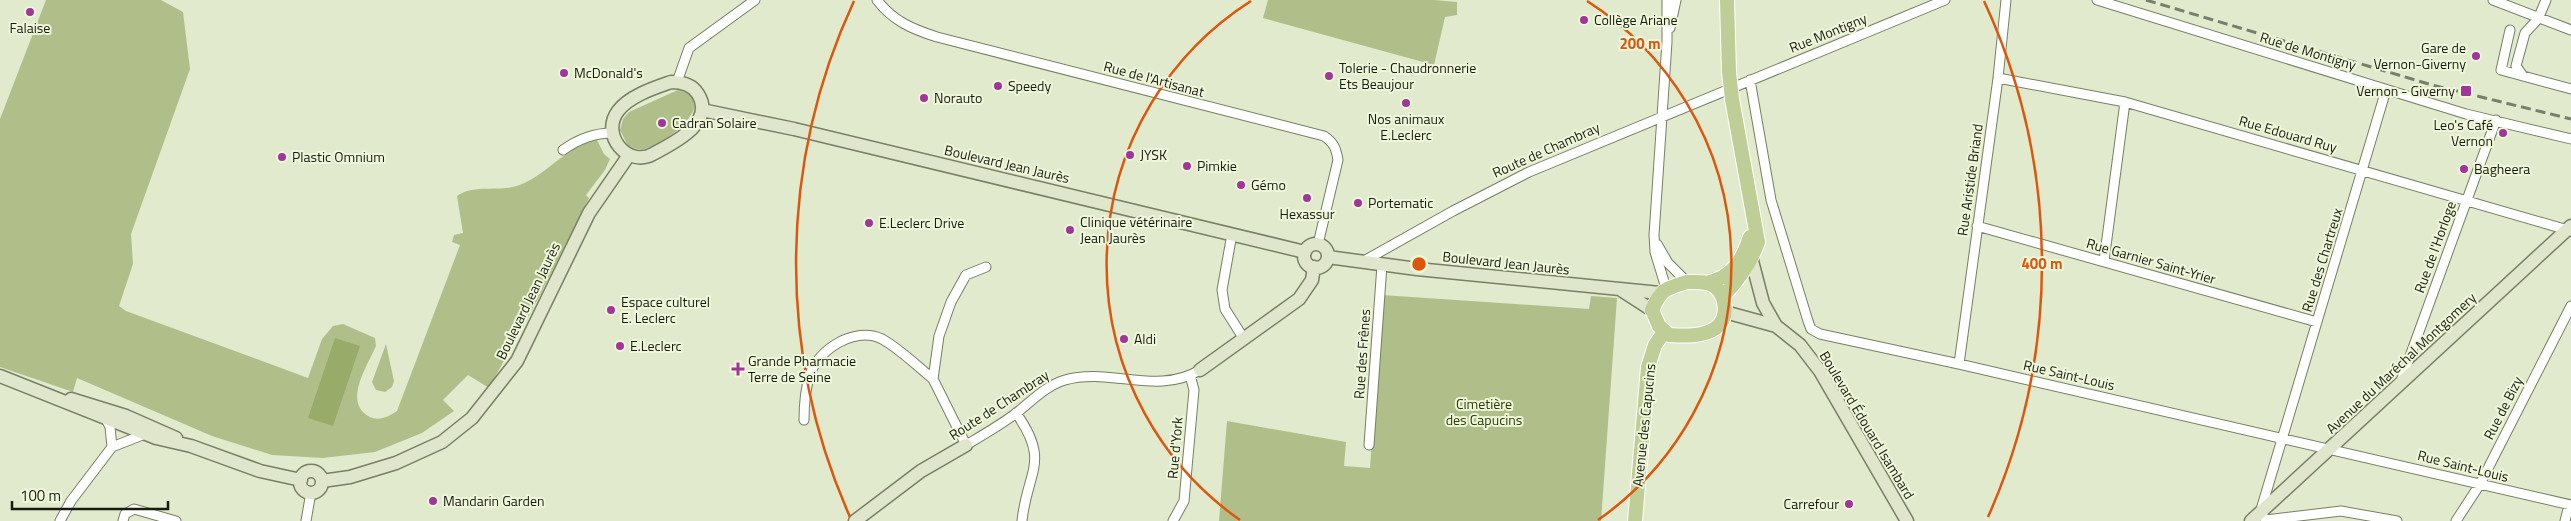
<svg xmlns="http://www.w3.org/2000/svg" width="2571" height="521" viewBox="0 0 2571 521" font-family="'Titillium Web',sans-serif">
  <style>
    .green { fill: #b0bf8a }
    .water { fill: #99ab68 }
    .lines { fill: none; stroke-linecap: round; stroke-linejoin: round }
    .street-casing { stroke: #777f65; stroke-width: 11 }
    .secondary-casing { stroke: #777f65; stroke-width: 15 }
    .primary-casing { stroke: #fff; stroke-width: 16 }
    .street { stroke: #fff; stroke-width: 9 }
    .secondary { stroke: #dfe6cb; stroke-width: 12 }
    .primary { stroke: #bfcd97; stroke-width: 14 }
    .rail { stroke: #787e6b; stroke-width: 3; stroke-dasharray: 10 5; stroke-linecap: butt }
    .primary-bridge-casing { stroke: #fff; stroke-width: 16; stroke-linecap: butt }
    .primary-bridge { stroke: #bfcd97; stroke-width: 14 }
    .ring { fill: none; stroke: #de560c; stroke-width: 2.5 }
    .poi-dot { fill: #9f3698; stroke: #eff7da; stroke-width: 2 }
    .labels { text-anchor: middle; stroke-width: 4; stroke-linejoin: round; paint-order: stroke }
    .poi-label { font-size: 14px; fill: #191b11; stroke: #eff7da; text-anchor: start }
    .street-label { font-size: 14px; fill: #191b11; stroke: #eff7da }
    .park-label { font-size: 14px; fill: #303b07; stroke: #eff7da }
    .centre { fill: #de560c; stroke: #eff7da; stroke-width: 2.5 }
    .ring-label { font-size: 15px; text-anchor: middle; font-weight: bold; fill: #de560c; stroke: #eff7da; stroke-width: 4; stroke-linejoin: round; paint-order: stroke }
  </style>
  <rect width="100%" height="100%" fill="#e1eacd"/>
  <!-- green -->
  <path class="green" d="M46 0H161L183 12 190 69 131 234 133 264 119 306 126 311 308 378 322 339 333 326 343 324 375 338 376 346C368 365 343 401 368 416 378 422 388 417 397 411L460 245 452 242 454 235 463 233 457 196C472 185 496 191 513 187 545 179 564 146 597 140L604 154 610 159 605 170 586 195 589 198 538 299 489 388 468 375 443 400 454 411 422 433 375 452 323 458 272 455 212 436 77 378 73 392 0 367V119Z
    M1268 0H1434L1457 2V15L1445 17 1434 65 1263 18Z
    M678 90C724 99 664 146 644 149 638 150 633 148 628 146L620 130 623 119 629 112Z
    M1382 295 1589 309 1591 296 1617 298 1601 521H1219L1227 421 1346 442 1344 466 1370 468Z
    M386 344 394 381 392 387 385 392 376 390 372 382Z"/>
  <!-- water -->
  <path class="water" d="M335 338 360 346 333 426 308 418Z"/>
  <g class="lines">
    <defs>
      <path id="street" d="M877 0C893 21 912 29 937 37L1324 136C1334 143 1336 148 1338 160L1318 244
        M2097 0 2466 114 2571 139
        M2493 0 2571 30
        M1670 28 1676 0
        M2510 30 2501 70 2571 89
        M2523 76 2516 66 2525 33 2538 19 2546 0
        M1998 78 2125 102 2571 231
        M1750 80 1771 200 1808 321 1811 329 1820 334 1959 364 2571 505
        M677 82 689 48 755 0
        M2386 90 2260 513 2266 520 2341 511 2397 521
        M563 150C577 140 595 133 612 133
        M1977 226 2317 322
        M1232 234 1222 290 1225 309 1244 339
        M1657 244 1668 263 1687 282
        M2104 261 2125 102
        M1362 262 1453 211 1529 172 1945 0
        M986 267 966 275 951 302 939 336 933 379 966 445C983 435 999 426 1015 414 1031 402 1045 386 1065 380 1110 367 1157 396 1200 370
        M1666 288 1655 252 1654 235 1667 42V0
        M1959 364 1998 78 2006 0
        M2401 381 2496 120
        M1016 413C1051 462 1027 471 1022 521
        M106 419 110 427 112 447
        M804 420C804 404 805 390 810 374 819 349 855 326 882 339 900 349 917 366 933 379
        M1369 445 1382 265
        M60 521 71 501 112 447 145 434
        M123 521 125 514 134 509 176 521
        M306 521 311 492
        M1173 521 1184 501 1194 390 1190 375
        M2456 521 2480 484 2571 306
        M2565 521 2569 505"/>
      <path id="secondary" d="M671 82C682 82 692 84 698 94 716 123 673 143 653 154 628 168 600 135 618 111 629 96 654 88 671 82Z
        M702 110 794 129 1305 252
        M1304 256a12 12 0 1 1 24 0a12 12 0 1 1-24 0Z
        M1328 257 1417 269 1660 293
        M1752 261 1763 303 1776 326
        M1621 290 1652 310
        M1725 312 1776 326 1800 345 1820 371 1907 521
        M1200 370 1299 299 1312 280 1314 267
        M0 376 156 438 191 446 260 471 301 480
        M71 399 126 416 176 438
        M300 482a11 11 0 1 1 22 0a11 11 0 1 1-22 0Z
        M322 481 350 477 396 463 442 442 472 418 517 361 589 213 629 155
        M855 521 921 471 966 445
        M2251 521 2571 226"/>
      <path id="primary" d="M1727 0 1729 72
        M1687 282C1696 282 1707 281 1714 286 1727 296 1729 318 1716 328 1703 337 1684 336 1669 335L1659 326 1652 310C1662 288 1665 289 1687 282Z
        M1706 283C1732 278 1742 261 1750 237
        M1723 296C1739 280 1750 264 1758 242L1732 99
        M1635 521 1648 367 1655 345 1664 332"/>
    </defs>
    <!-- street casing -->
    <use href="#street" class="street-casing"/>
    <!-- secondary casing -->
    <use href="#secondary" class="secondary-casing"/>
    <!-- primary casing -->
    <use href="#primary" class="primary-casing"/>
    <!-- street -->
    <use href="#street" class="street"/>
    <!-- secondary -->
    <use href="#secondary" class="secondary"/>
    <!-- primary -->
    <use href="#primary" class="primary"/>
    <!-- rail -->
    <path class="rail" d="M2146 0 2432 85 2571 119"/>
    <defs>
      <path id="primary-bridge" d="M1729 72 1732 99"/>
    </defs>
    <!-- primary-bridge casing -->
    <use href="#primary-bridge" class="primary-bridge-casing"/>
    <!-- primary-bridge -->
    <use href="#primary-bridge" class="primary-bridge"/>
  </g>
  <!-- distance rings -->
  <g class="ring">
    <path d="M1240 520A312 312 0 0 1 1251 1M1587 1A312 312 0 0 1 1598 520"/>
    <path d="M850 517A623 623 0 0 1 854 1M1984 1A623 623 0 0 1 1988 517"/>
  </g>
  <!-- markers -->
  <g class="poi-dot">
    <circle cx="30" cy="12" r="5"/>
    <circle cx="1584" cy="20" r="5"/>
    <circle cx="2476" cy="56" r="5"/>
    <circle cx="564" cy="73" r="5"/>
    <circle cx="1329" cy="76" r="5"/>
    <circle cx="998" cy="86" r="5"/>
    <rect x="2460" y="85" width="12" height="12" rx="2.5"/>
    <circle cx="924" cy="98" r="5"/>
    <circle cx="1406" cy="103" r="5"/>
    <circle cx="662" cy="123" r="5"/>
    <circle cx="2503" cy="133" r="5"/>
    <circle cx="1130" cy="155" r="5"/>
    <circle cx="282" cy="157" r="5"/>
    <circle cx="1187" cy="166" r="5"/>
    <circle cx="2464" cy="169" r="5"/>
    <circle cx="1241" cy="185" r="5"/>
    <circle cx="1307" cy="198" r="5"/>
    <circle cx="1358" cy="203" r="5"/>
    <circle cx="869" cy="223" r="5"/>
    <circle cx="1070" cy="230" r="5"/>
    <circle cx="611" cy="310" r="5"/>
    <circle cx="1124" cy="339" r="5"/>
    <circle cx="620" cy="346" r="5"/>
    <path d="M735.5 361.5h5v5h5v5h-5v5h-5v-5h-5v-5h5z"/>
    <circle cx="433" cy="501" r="5"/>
    <circle cx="1849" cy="504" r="5"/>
  </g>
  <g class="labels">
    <!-- poi labels -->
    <g class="poi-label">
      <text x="1594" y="25">Collège Ariane</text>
      <text x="30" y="33" text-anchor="middle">Falaise</text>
      <text x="2466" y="53" text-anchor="end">Gare de<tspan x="2466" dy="16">Vernon-Giverny</tspan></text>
      <text x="1339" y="73">Tolerie - Chaudronnerie<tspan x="1339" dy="16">Ets Beaujour</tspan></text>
      <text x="574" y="78">McDonald's</text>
      <text x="1008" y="91">Speedy</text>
      <text x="2455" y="96" text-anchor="end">Vernon - Giverny</text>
      <text x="934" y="103">Norauto</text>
      <text x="1406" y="124" text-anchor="middle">Nos animaux<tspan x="1406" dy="16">E.Leclerc</tspan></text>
      <text x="672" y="128">Cadran Solaire</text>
      <text x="2493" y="130" text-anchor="end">Leo's Café<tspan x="2493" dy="16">Vernon</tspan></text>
      <text x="1140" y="160">JYSK</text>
      <text x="292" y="162">Plastic Omnium</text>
      <text x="1197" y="171">Pimkie</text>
      <text x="2474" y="174">Bagheera</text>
      <text x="1251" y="190">Gémo</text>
      <text x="1368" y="208">Portematic</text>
      <text x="1307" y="219" text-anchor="middle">Hexassur</text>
      <text x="1080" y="227">Clinique vétérinaire<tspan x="1080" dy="16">Jean Jaurès</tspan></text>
      <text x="879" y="228">E.Leclerc Drive</text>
      <text x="621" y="307">Espace culturel<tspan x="621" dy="16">E. Leclerc</tspan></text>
      <text x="1134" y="344">Aldi</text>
      <text x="630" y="351">E.Leclerc</text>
      <text x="748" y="366">Grande Pharmacie<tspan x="748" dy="16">Terre de Seine</tspan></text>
      <text x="443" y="506">Mandarin Garden</text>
      <text x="1839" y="509" text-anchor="end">Carrefour</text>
    </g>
    <!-- street labels -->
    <g class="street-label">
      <text transform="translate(1828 33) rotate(-22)" y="5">Rue Montigny</text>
      <text transform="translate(2308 51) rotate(17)" y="5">Rue de Montigny</text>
      <text transform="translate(1154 79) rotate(15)" y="5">Rue de l'Artisanat</text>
      <text transform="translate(2288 134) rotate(16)" y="5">Rue Edouard Ruy</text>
      <text transform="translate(1546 150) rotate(-24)" y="5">Route de Chambray</text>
      <text transform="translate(1007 164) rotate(13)" y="5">Boulevard Jean Jaurès</text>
      <text transform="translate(1970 180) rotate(-82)" y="5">Rue Aristide Briand</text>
      <text transform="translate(2435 247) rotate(-70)" y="5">Rue de l'Horloge</text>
      <text transform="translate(2322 260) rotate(-73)" y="5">Rue des Chartreux</text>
      <text transform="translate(2151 261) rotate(16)" y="5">Rue Garnier Saint-Yrier</text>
      <text transform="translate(1506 263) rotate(6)" y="5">Boulevard Jean Jaurès</text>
      <text transform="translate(528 301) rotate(-64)" y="5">Boulevard Jean Jaurès</text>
      <text transform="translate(1362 354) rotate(-86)" y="5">Rue des Frênes</text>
      <text transform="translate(2401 363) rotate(-43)" y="5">Avenue du Maréchal Montgomery</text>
      <text transform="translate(2069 375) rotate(13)" y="5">Rue Saint-Louis</text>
      <text transform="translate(999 405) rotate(-33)" y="5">Route de Chambray</text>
      <text transform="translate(2503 408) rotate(-63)" y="5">Rue de Bizy</text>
      <text transform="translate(1644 425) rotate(-84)" y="5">Avenue des Capucins</text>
      <text transform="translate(1867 425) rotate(59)" y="5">Boulevard Édouard Isambard</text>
      <text transform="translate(1175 448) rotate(-85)" y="5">Rue d'York</text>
      <text transform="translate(2463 466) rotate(14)" y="5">Rue Saint-Louis</text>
    </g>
    <!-- park labels -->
    <g class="park-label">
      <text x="1484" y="409">Cimetière<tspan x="1484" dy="16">des Capucins</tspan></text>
    </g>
  </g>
  <circle cx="1419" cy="264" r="8" class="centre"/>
  <g class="ring-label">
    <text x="1640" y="49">200 m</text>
    <text x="2042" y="269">400 m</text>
  </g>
  <!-- scale -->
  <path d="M12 501v8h156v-8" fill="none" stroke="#191b11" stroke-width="2.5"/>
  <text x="20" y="501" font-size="15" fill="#191b11" stroke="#eff7da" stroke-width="4" paint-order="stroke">100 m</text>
</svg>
